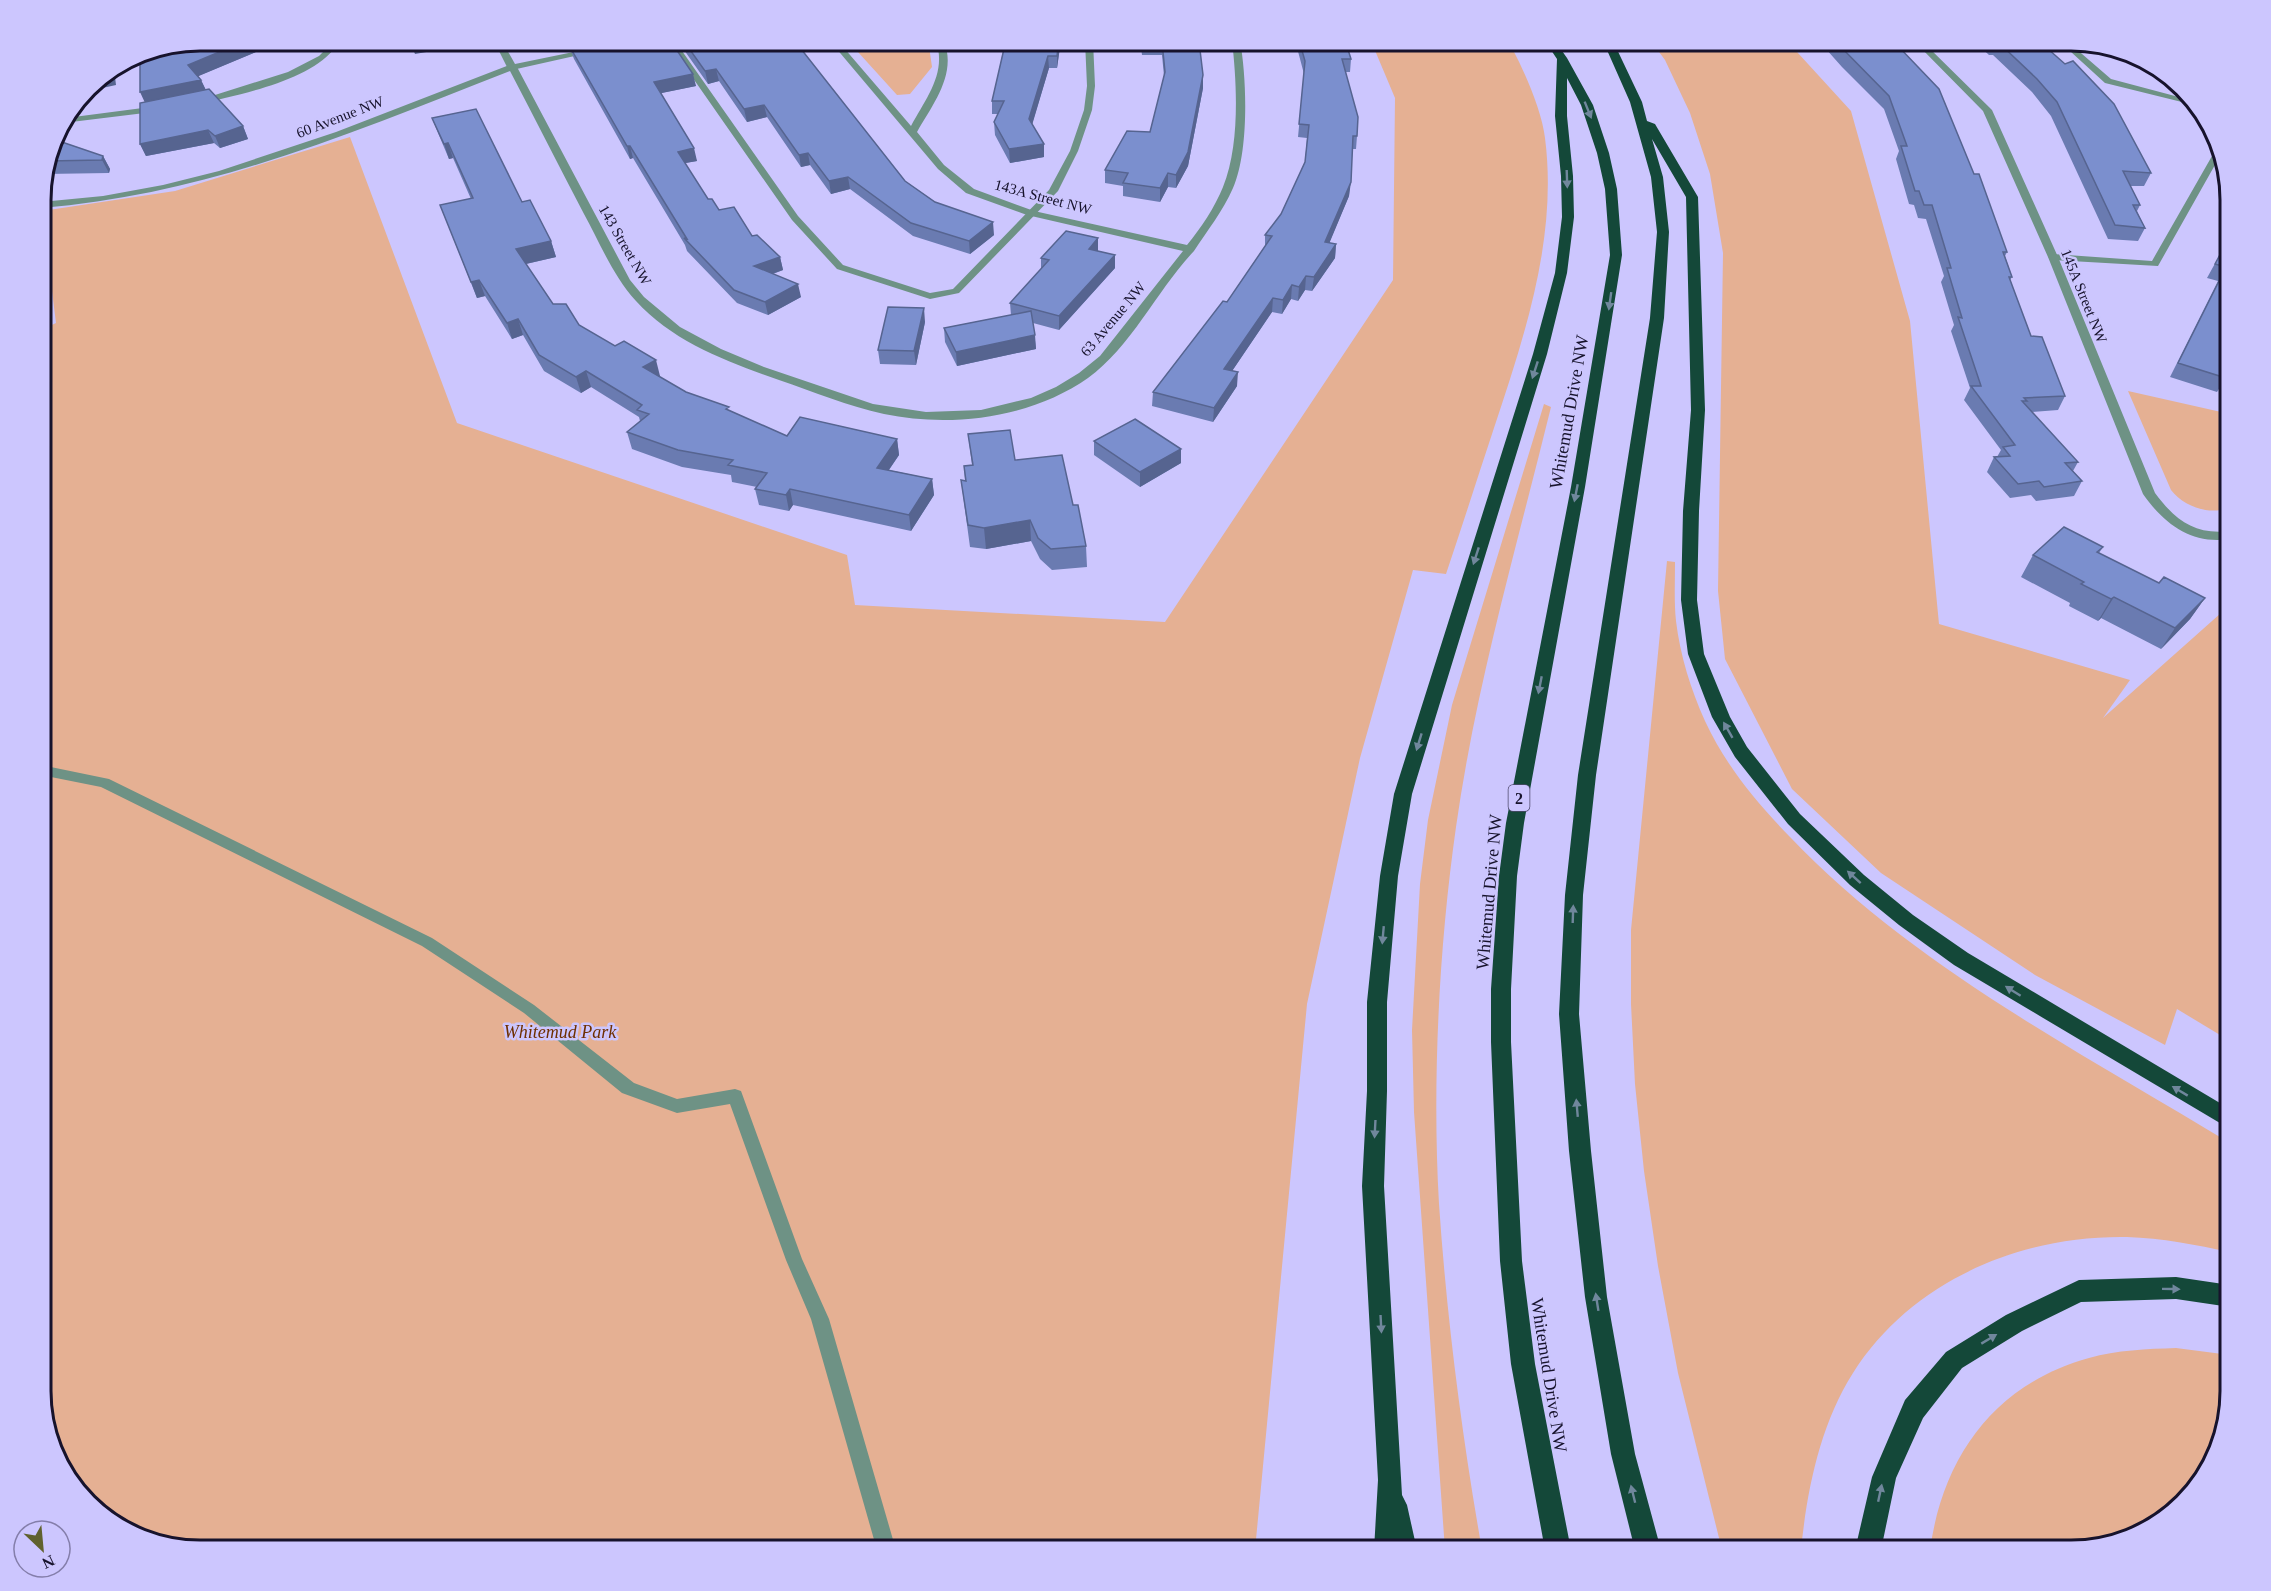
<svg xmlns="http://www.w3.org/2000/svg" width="2271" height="1591" viewBox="0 0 2271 1591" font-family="Georgia,serif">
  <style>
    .green { fill: #e5b093 }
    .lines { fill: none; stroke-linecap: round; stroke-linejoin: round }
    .service { fill: #6e9285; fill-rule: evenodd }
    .minor { fill: #6e9285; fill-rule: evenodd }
    .tertiary { fill: #6e9285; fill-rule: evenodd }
    .motorway { fill: #144839; fill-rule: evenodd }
    .wall { fill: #6a7bb1 }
    .shaded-wall { fill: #566490 }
    .building { fill: #7b8fce; stroke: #566490; stroke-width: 1.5 }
    .oneway { fill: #70879c }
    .labels { text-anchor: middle; stroke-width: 5; stroke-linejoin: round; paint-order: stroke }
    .far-street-label { font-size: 15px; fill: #17132c; stroke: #ccc6fe }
    .shield { fill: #ccc6fe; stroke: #4d496b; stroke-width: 1.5 }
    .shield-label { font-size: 16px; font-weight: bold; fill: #17132c }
    .street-label { font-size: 18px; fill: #17132c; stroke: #ccc6fe }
    .park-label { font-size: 18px; font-style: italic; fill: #6e2f00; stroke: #ccc6fe }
    .rim { fill: none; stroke: #17132c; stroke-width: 3 }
  </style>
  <rect width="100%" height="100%" fill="#ccc6fe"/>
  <!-- green -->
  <path class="green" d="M848 41H923L929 46 932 67 910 94 897 95Z
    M1371 41H1508C1522 65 1542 110 1545 138 1558 239 1524 337 1493 431 1477 479 1462 527 1446 574L1413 570 1360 758 1307 1004 1255 1550H200L149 1542 103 1518 57 1462 41 1401V330L56 323 42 211 175 191 350 137 457 423 847 555 855 605 1165 622 1393 280 1395 98Z
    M1651 41H1787L1851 111 1910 321 1939 624 2130 680 2103 718 2230 605V1041L2177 1009 2165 1045 2035 975 1881 873 1792 789 1725 659 1718 591 1723 253 1710 174 1690 113 1665 60Z
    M2128 391 2230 414V507C2211 516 2184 507 2171 490Z
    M1544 404 1551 407C1517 546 1476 685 1456 827 1439 946 1432 1083 1439 1204 1447 1321 1462 1436 1482 1550H1445L1414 1112 1412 1030 1420 884 1428 820 1452 705Z
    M1667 561 1675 562C1675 582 1674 602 1676 621 1680 655 1691 690 1705 721 1726 766 1756 802 1790 837 1912 965 2080 1052 2230 1143V1252C2196 1245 2162 1238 2127 1237 2021 1235 1911 1281 1853 1373 1820 1425 1807 1490 1801 1550H1722L1678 1373 1658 1266 1644 1171 1635 1084 1631 1004V930Z
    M2176 1348 2230 1355V1391L2222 1442 2198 1488 2142 1534 2071 1550H1930C1943 1456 1995 1384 2089 1358 2117 1350 2147 1349 2176 1348Z"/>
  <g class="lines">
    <!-- service -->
    <path class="service" d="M321 41H329L333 50C308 81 238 95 200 104L196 101 288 72 319 56 325 50Z
      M667 41H675L798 216 843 265 930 293 953 289 1049 190 1070 151 1084 110 1087 86 1085 41H1093L1095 86 1092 110 1078 151 1058 191 959 293 930 299 837 269 792 220Z
      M2059 41H2067L2111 79 2190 100 2194 105 2105 83Z
      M158 106 162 109 161 111 63 123 66 118Z
      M2216 149H2218L2220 156 2158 266 2053 260 2048 257 2053 254 2152 261Z
      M41 765 109 779 432 938 534 1005 634 1083 677 1099 735 1089 741 1091 802 1259 829 1319 896 1550H877L811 1319 786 1260 730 1104 677 1113 622 1093 524 1013 422 946 101 787 41 775Z"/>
    <!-- minor -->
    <path class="minor" d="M830 41H838L911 126C926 98 947 73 936 41H944C957 74 933 104 917 132L944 165 974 189 1034 211 1187 245C1201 228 1215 207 1223 187 1240 145 1237 84 1232 41H1240C1247 79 1249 152 1233 188 1223 211 1207 231 1194 251 1157 290 1132 346 1088 378 1031 418 951 428 884 414 848 406 814 392 779 380 728 362 673 342 636 301 613 276 600 243 584 214 559 166 535 119 510 71 353 132 211 194 41 208V202L103 196 163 185 219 171 336 132 512 64 517 67 630 280 644 297 680 327 721 349 764 367 873 404 926 412 981 410 1031 398 1056 387 1079 373 1100 356 1183 251 1027 215 966 193 938 169Z
      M1914 41H1922L1992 110 2058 257 2155 493C2176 521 2195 535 2230 531V539C2192 545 2164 524 2143 494L2048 257 1983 111Z"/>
    <!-- tertiary -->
    <path class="tertiary" d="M494 41H502L515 64 593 48 597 51 512 70 507 67Z"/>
    <!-- motorway -->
    <path class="motorway" d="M1545 41H1555L1567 58 1593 105 1609 153 1617 189 1622 255 1585 487 1524 823 1517 876 1511 989V1042L1522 1261 1535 1364 1571 1550H1545L1511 1364 1500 1261 1491 1042V989L1499 876 1506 823 1571 487 1610 255 1605 189 1597 153 1581 105 1567 78V116L1573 176 1574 217 1567 273 1547 354 1412 794 1398 876 1387 1002V1091L1384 1186 1402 1495 1407 1505 1417 1550H1374L1378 1480 1362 1186 1367 1091V1002L1380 876 1394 794 1533 354 1555 273 1562 217 1561 176 1555 116 1557 59Z
      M1603 41H1613L1642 102 1647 121 1655 124 1698 197 1705 410 1699 511 1697 600 1704 654 1730 717 1747 747 1800 814 1864 875 1913 915 1968 953 2230 1109V1129L1954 965 1899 925 1850 885 1788 824 1735 757 1712 717 1688 654 1681 600 1683 511 1691 410 1686 197 1652 139 1663 177 1669 232 1664 318 1596 775 1583 895 1579 1014 1591 1151 1607 1297 1635 1454 1661 1550H1635L1611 1454 1585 1297 1569 1151 1559 1014 1565 895 1578 775 1650 318 1657 232 1651 177 1630 102Z
      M2176 1277 2230 1285V1307L2176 1299 2081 1302 2022 1331 1962 1368 1923 1418 1896 1478 1881 1550H1855L1872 1477 1905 1400 1946 1352 2006 1315 2079 1280Z"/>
  </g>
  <!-- wall -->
  <path class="wall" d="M200 40H271L268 47 198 76 201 80 205 89 243 126 248 139 220 148 214 143 146 156 140 144 145 102Z
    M563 40H670L696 86 661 93 697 161 685 163 708 199 719 210 780 257 783 270 773 274 801 297 768 315 737 303 687 251 685 245 633 158 630 159 574 59 571 51H569Z
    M677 40H794L905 181 935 202 994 235 970 254 913 236 850 189 831 194 810 165 801 167 767 117 747 122 719 81 708 84Z
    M1003 40H1061L1057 68H1049L1032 124 1044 144V157L1010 163 995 135 994 122 998 114H992V101L1005 43Z
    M1140 40H1194L1203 75V88L1188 166 1176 188 1168 187 1160 202 1123 196V186L1105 183V170L1150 132 1164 76 1162 55H1142Z
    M1295 40H1345L1351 59 1350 72H1345L1357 136 1356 149H1352L1349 196 1329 243 1336 244 1335 258 1312 291 1305 290 1298 301 1291 299 1282 314 1272 312 1232 371 1237 386 1213 422 1152 406 1153 392 1227 302 1265 246V235L1281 214 1305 162 1307 138 1298 137 1304 74Z
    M1818 40H1886L2007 252 2005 256 2012 277 2010 280 2031 336 2065 396 2058 410 2031 412 2078 462 2073 471 2082 481 2074 496 2036 501 2031 495 2010 498 1987 472 1994 457H1997L2001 450 1964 400 1970 388 1951 331 1954 325 1941 282 1944 276 1926 219 1918 218 1914 205 1909 204 1896 159 1899 151 1884 109 1842 67Z
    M1966 40H2036L2151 173 2144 186H2130L2140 205 2137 211 2145 228 2138 241 2108 239 2051 116 2032 92 1993 55H1989L1977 44H1970Z
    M2120 49 2168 73 2169 75 2147 65 2146 67Z
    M432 118 522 202 551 241 556 257 526 264 553 304 579 325 660 376 659 377 686 392 787 436 897 439 899 455 889 470 932 479 934 495 911 531 793 505 789 511 759 505 755 489 757 487 732 482 731 475 682 467 632 449 627 432 640 421 639 417 591 387 581 393 544 371 523 335 512 339 485 296 477 298 440 205 471 199 453 158 449 159 438 133Z
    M53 139 103 156 110 169 109 173 45 174Z
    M2229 238 2230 239V379L2226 378 2217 392 2170 377 2218 281 2207 278Z
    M1098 251 1115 255V268L1059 330 1033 323 1036 349 957 366 945 342 944 328 1011 315 1010 303 1041 269V258Z
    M925 322 916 365 880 364 878 350Z
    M968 434 1015 460 1073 505 1086 546 1087 567 1052 570 1040 559 1031 541 986 549 970 547 961 480 965 481 964 466 972 465Z
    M1094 441 1181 449V463L1140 487 1094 455Z
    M2103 547 2099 553 2159 583 2205 598 2190 619 2161 649 2101 618 2098 621 2069 606 2070 603 2021 577 2033 555Z"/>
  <!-- shaded-wall -->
  <path class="shaded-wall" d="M248 40H271L268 47 194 78 188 65Z
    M420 40H446L449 48 415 54 410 42Z
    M566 40H626L570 47 571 51H569Z
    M1059 40H1061L1057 68V56Z
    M1048 56 1049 68 1030 132 1029 119Z
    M114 69 116 85 84 92 87 87Z
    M716 69 719 81 708 84 705 71Z
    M693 74 696 86 657 94 654 82Z
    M1203 75V88L1188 166 1176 188V175Z
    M201 80 207 92 146 105 140 92Z
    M764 105 767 117 747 122 744 109Z
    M243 126 248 139 220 148 215 136Z
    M208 130 214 143 146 156 140 144Z
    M448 143 453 158 449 159 444 144Z
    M1044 144V157L1010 163 1009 149Z
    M627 146H630L633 158 630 159Z
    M694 148 697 161 680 164 678 152Z
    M808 153 810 165 801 167 799 155Z
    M103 156 110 169 109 173 102 160Z
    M1168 173V187L1160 202V188Z
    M848 177 850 189 831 194 829 181Z
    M1351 182 1349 196 1324 256 1325 242Z
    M993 222 994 235 970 254 969 241Z
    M1098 238V252L1089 249Z
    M551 241 556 257 521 265 516 249Z
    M1336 244 1335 258 1312 291 1314 277Z
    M1115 255V268L1059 330V316Z
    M780 257 783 270 757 279 754 266Z
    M1306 276 1305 290 1298 301 1299 287Z
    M479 280 485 296 477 298 471 282Z
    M798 284 801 297 768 315 765 302Z
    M1292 285 1291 299 1282 314 1283 300Z
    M1273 298 1272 312 1224 383V369Z
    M924 308 925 322 916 365 914 351Z
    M518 319 523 335 512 339 507 323Z
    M1035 335 1036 349 957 366 956 352Z
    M656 360 660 376 647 384 643 367Z
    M586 371 591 387 581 393 576 377Z
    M1238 372 1237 386 1213 422 1214 408Z
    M897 439 899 455 879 484 877 468Z
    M1181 449V463L1140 487V472Z
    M932 479 934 495 911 531 909 515Z
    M790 489 793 505 789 511 786 495Z
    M1030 520 1031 541 986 549 984 528Z
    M2114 597 2101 618 2098 621 2111 599Z
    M2205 598 2190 619 2161 649 2175 628Z"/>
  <!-- building -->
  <path class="building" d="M200 40H248L188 65 201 80 140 92V55L155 49Z
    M603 40H670L693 74 654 82 694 148 678 152 708 199H712L719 210 734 207 752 236 757 235 780 257 754 266 798 284 765 302 734 290 684 238 687 239 630 146H627L570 47Z
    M683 40H794L905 181 935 202 993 222 969 241 911 223 848 177 829 181 808 153 799 155 764 105 744 109 716 69 705 71Z
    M1006 40H1059L1057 56H1048L1029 119 1044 144 1009 149 994 122 1004 101H992Z
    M1142 40H1194L1195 50H1200L1203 75 1188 152 1176 175 1168 173 1160 188 1123 183 1128 173 1105 170 1127 131 1150 132 1165 72 1162 42H1142Z
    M1299 40H1345L1351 59H1342L1358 117 1357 136H1353L1351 182 1325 242 1336 244 1314 277 1306 276 1299 287 1292 285 1283 300 1273 298 1224 369 1238 372 1214 408 1153 392 1223 301 1227 302 1272 236 1265 235 1281 214 1305 162 1309 125 1299 124 1305 61Z
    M1834 40H1886L1892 46 1897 45 1939 89 1974 174H1979L2007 252H2003L2012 277H2009L2031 336 2042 337 2065 396 2024 398 2027 401H2022L2078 462 2065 463 2082 481 2044 487 2039 481 2018 484 1994 457 2010 456 2003 447 2015 445 1971 386H1981L1958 317 1962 318 1947 268H1951L1932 205H1924L1919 191H1915L1901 146H1907L1889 96Z
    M1992 40H2036L2045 49H2048L2065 64 2073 61 2114 104 2151 173 2123 171 2140 205H2133L2145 228 2115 225 2057 102 2037 79 1998 42H1994Z
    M209 89 243 126 215 136 208 130 140 144V103Z
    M476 109 522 202 530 200 551 241 516 249 553 304H566L579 325 615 346 624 341 656 360 643 367 686 392 729 407 726 409 787 436 800 417 897 439 877 468 932 479 909 515 790 489 786 495 755 489 767 473 728 465 733 460 678 450 627 432 649 414 637 410 642 405 586 371 576 377 539 355 518 319 507 323 479 280 471 282 440 205 473 198 448 143 444 144 432 118Z
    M53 139 103 156 102 160 48 161Z
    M1066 231 1098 238 1089 249 1115 255 1059 316 1010 303 1049 260 1041 258Z
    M2229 238 2230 239V369L2226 378 2178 363 2226 267 2215 264Z
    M888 307 924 308 914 351 878 350Z
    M1031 311 1035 335 956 352 944 328Z
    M1135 419 1181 449 1140 472 1094 441Z
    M1010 430 1015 460 1062 455 1073 505H1078L1086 546 1051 549 1038 538 1030 520 984 528 968 525 961 480 966 481 964 466 973 465 968 434Z
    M2064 527 2103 547 2097 552 2159 583 2164 577 2205 598 2175 628 2114 597 2111 599 2081 584 2084 582 2033 555Z"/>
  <!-- one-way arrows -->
  <defs><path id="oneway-solid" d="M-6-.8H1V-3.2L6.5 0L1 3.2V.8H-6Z" transform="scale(1.5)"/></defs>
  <g class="oneway">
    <use href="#oneway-solid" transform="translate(1588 110) rotate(68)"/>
    <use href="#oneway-solid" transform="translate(1567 179) rotate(88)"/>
    <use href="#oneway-solid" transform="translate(1610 301) rotate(98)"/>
    <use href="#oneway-solid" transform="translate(1535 370) rotate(108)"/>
    <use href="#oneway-solid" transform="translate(1576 493) rotate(101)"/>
    <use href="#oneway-solid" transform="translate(1476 556) rotate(108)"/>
    <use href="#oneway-solid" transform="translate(1540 685) rotate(101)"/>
    <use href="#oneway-solid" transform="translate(1728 730) rotate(-120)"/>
    <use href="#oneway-solid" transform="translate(1419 742) rotate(107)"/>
    <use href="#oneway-solid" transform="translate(1854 877) rotate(-138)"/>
    <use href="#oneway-solid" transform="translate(1573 914) rotate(-88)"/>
    <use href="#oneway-solid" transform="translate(1383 935) rotate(95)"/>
    <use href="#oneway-solid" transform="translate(2013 991) rotate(-148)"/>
    <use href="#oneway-solid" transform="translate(2180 1091) rotate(-149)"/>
    <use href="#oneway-solid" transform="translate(1577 1108) rotate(-95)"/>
    <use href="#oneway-solid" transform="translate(1375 1129) rotate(93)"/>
    <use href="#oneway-solid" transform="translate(2171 1289) rotate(1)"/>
    <use href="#oneway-solid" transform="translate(1597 1302) rotate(-99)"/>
    <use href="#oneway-solid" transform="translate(1381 1324) rotate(87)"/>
    <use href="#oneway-solid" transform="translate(1989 1339) rotate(-31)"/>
    <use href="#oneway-solid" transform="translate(1880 1493) rotate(-78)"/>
    <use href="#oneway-solid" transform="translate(1633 1494) rotate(-104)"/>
  </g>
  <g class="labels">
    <!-- far-street labels -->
    <g class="far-street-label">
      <text transform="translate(340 117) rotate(-21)" y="5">60 Avenue NW</text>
      <text transform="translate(1043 197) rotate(15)" y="5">143A Street NW</text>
      <text transform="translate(625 245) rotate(60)" y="5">143 Street NW</text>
      <text transform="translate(2084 296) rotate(68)" y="5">145A Street NW</text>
      <text transform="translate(1113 319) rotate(-50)" y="5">63 Avenue NW</text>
    </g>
    <!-- shield labels -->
    <rect class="shield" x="1508.5" y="785" width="21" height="26" rx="4.5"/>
    <g class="shield-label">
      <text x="1519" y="804">2</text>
    </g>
    <!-- street labels -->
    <g class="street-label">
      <text transform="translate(1569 412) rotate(-80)" y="6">Whitemud Drive NW</text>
      <text transform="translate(1489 892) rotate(-85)" y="6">Whitemud Drive NW</text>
      <text transform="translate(1549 1375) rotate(81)" y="6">Whitemud Drive NW</text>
    </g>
    <!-- park labels -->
    <g class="park-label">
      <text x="560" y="1038">Whitemud Park</text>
    </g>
  </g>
  <!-- crop -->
  <path d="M0 0H2271V1591H0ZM200 51H2071A149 149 0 0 1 2220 200V1391A149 149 0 0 1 2071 1540H200A149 149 0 0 1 51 1391V200A149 149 0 0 1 200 51Z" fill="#ccc6fe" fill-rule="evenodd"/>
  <path class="rim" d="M200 51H2071A149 149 0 0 1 2220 200V1391A149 149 0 0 1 2071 1540H200A149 149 0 0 1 51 1391V200A149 149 0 0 1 200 51Z"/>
  <!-- north arrow -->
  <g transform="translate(42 1549) rotate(154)"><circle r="28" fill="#ccc6fe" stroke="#847eaa" stroke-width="1.5"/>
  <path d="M0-4.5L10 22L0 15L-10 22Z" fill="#60612e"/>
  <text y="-9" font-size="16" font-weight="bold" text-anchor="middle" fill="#17132c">N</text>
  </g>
</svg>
